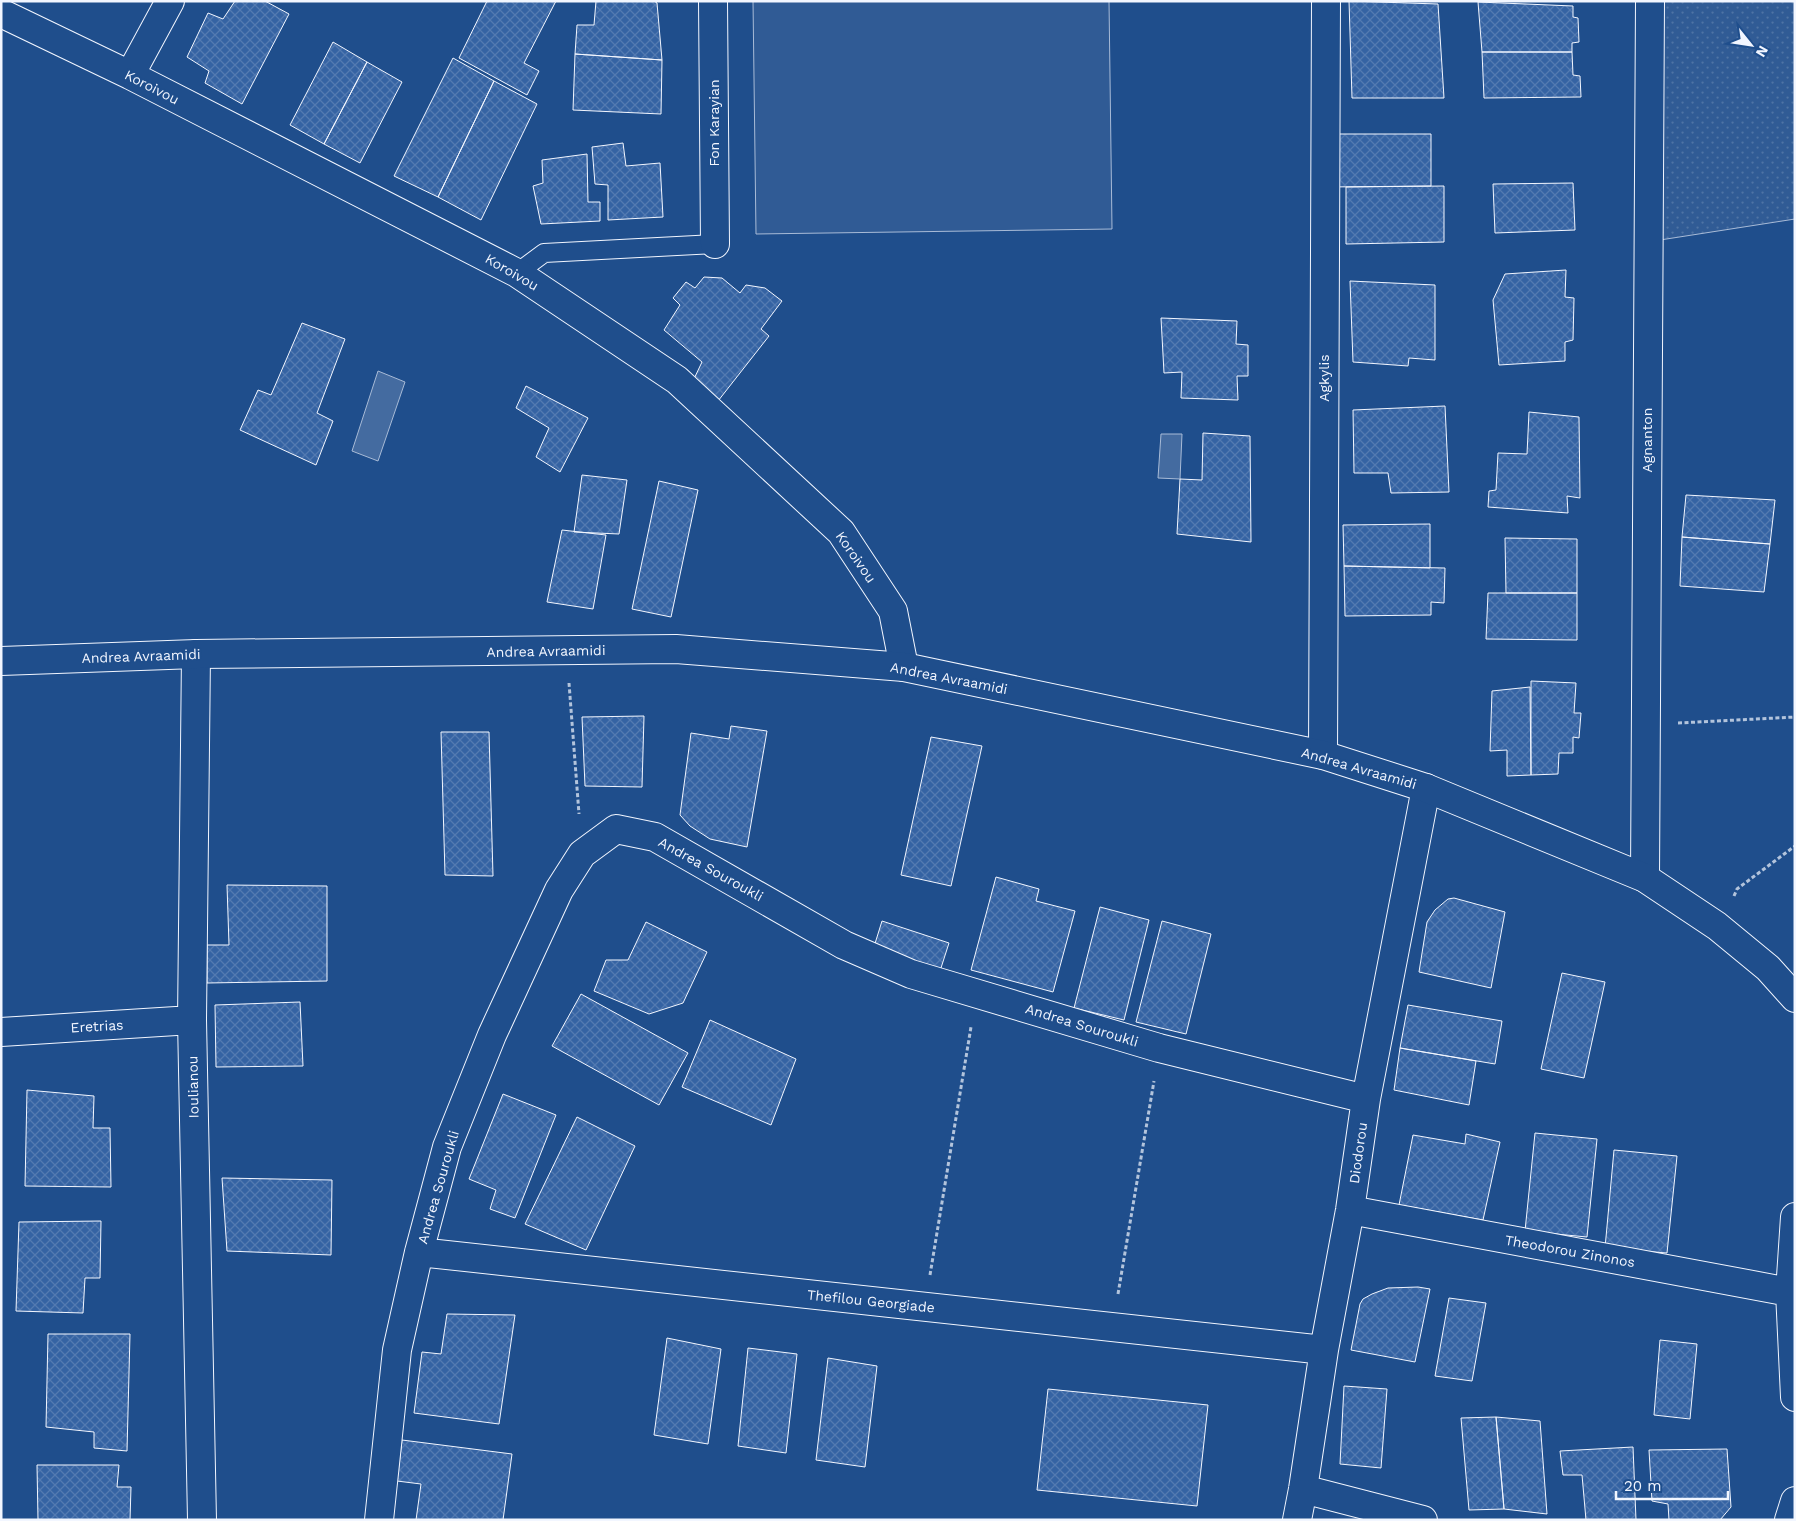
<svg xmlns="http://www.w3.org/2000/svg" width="1796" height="1521" viewBox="0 0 1796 1521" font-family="'Work Sans',sans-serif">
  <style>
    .grass { fill: url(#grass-dots); stroke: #a8bbd7 }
    .pitch { fill: #305b95; stroke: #a8bbd7 }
    .water { fill: #446ba0; stroke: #a8bbd7 }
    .building { fill: url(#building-cross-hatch); stroke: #f2f6ff }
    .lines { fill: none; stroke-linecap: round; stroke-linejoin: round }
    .lane-casing { stroke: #f2f6ff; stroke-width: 20 }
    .street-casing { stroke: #f2f6ff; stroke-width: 30 }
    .secondary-casing { stroke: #f2f6ff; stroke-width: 30 }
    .path { stroke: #b3c4dc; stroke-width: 3; stroke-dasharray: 4 2.5; stroke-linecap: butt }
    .lane { stroke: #1f4e8c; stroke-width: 18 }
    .street { stroke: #1f4e8c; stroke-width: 28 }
    .secondary { stroke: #1f4e8c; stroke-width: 28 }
    .labels { text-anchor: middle; stroke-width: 4; stroke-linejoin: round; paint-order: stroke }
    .street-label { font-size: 14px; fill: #f2f6ff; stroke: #1f4e8c }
  </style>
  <defs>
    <pattern id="grass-dots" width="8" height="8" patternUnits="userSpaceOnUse" patternTransform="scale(1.25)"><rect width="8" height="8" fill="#305b95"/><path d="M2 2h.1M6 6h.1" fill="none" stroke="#4e73a5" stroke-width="1.8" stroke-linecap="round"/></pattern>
    <pattern id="building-cross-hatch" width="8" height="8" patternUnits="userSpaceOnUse" patternTransform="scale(1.25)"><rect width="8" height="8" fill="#3563a3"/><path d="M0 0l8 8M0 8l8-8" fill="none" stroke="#537ab1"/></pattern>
  </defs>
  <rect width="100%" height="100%" fill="#1f4e8c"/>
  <!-- grass -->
  <path class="grass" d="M1657 1H1795V219L1660 240Z"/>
  <!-- pitch -->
  <path class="pitch" d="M753 1H1109L1112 229 756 234Z"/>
  <!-- water -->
  <path class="water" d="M378 371 405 382 378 461 352 451Z
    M1161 434H1182L1180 479 1158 478Z"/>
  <!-- building -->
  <path class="building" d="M235 1H265L289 14 242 104 205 83 209 71 187 57 208 13 223 19Z
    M487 1H556L524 63 539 71 527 95 459 58Z
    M596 1H654L657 3 662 60 575 54 577 25H594Z
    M1349 1 1438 4 1444 98H1352Z
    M1478 2 1573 6V17L1578 18 1579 42 1572 43V52H1482Z
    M333 42 367 62 324 144 290 125Z
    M1482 52H1572L1573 75 1580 76 1581 97 1484 98Z
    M575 54 662 60 661 114 573 110Z
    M453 58 494 81 438 197 394 176Z
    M367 62 402 82 360 163 324 144Z
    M494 81 537 104 481 220 438 197Z
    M1330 134H1431V186L1327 187Z
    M623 143 626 166 660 163 663 217 608 220V185L595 184 592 147Z
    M587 154 588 202H600V221L541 224 533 186 543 183 542 160Z
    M1573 183 1575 230 1495 233 1493 184Z
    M1444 186V242L1346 244V187Z
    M1566 270 1565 297 1574 298 1573 340 1565 342V361L1499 365 1493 300 1505 274Z
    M704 277 722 278 740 293 746 285 765 288 782 301 761 329 769 336 718 401 692 383 702 362 664 330 680 305 673 298 686 282 695 288Z
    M1350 281 1435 285V360L1409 358 1408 366 1353 362Z
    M1161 318 1237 321 1236 344 1248 345V376H1237L1238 400 1181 398 1182 372 1164 373Z
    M302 323 345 339 317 413 333 421 316 465 240 430 258 390 271 395Z
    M526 386 588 418 560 472 536 457 549 428 516 408Z
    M1445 406 1449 492 1391 493 1388 473H1354L1353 410Z
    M1529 412 1579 417 1580 498 1567 496 1568 513 1488 507 1489 491 1496 490 1498 453 1527 454Z
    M1203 433 1250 436 1251 542 1177 534 1180 479 1202 480Z
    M582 475 627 480 619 534 574 532Z
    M659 481 698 490 671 617 632 609Z
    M1686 495 1775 500 1770 544 1682 537Z
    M1430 524V568L1344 566 1343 525Z
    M562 530 606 535 593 609 547 602Z
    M1682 537 1770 544 1764 592 1680 586Z
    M1505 538 1577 539V593H1506Z
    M1344 566 1445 568 1444 603 1431 602V615L1345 616Z
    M1488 593H1577V640L1486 639Z
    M1531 681 1576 683 1574 713H1581L1579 738 1573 737V753H1559L1558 774 1531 775Z
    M1530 687 1531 775 1507 776V750L1490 751 1492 691Z
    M644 716 642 787 585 786 582 717Z
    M731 726 767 731 747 847 710 839 690 826 680 815 691 733 729 739Z
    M441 732H489L493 876 445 875Z
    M931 737 982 746 951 886 901 875Z
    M996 877 1039 889 1036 901 1075 911 1053 992 971 970Z
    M227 885 327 886V981L207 983V945H229Z
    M1454 898 1505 912 1491 988 1419 972 1427 922 1435 910 1448 899Z
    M1100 907 1149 920 1124 1020 1074 1008Z
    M882 921 949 943 940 971 873 950Z
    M1162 921 1211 934 1186 1034 1136 1022Z
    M646 922 707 952 683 1003 649 1014 594 991 606 960H628Z
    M1562 973 1605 982 1584 1078 1541 1069Z
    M581 994 688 1053 659 1105 552 1046Z
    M300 1002 303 1066 216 1067 215 1005Z
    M1408 1005 1502 1021 1495 1064 1400 1048Z
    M710 1020 796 1059 771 1125 682 1087Z
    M1400 1048 1476 1061 1469 1105 1394 1090Z
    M27 1090 94 1096 93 1128H110L111 1187 25 1186Z
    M503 1094 556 1115 515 1218 490 1209 496 1190 469 1179Z
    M577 1117 635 1146 586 1250 525 1224Z
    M1535 1133 1597 1139 1587 1237 1525 1231Z
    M1466 1134 1500 1142 1483 1220 1399 1205 1413 1135 1465 1144Z
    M1614 1150 1677 1156 1667 1253 1605 1248Z
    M222 1178 332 1180 331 1255 227 1251Z
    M101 1221 100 1278H85L83 1313 16 1311 19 1222Z
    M1418 1287 1430 1289 1415 1362 1351 1350 1360 1304 1363 1299 1372 1294 1388 1288Z
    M1449 1298 1486 1303 1472 1381 1435 1376Z
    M447 1314 515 1315 499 1424 414 1413 422 1352 441 1354Z
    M48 1334H130L127 1451 94 1448V1432L46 1427Z
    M667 1338 721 1349 708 1444 654 1435Z
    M1660 1340 1697 1344 1690 1419 1654 1415Z
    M748 1348 797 1354 786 1453 738 1446Z
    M828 1358 877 1366 865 1467 816 1460Z
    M1344 1386 1387 1389 1381 1468 1340 1464Z
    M1048 1389 1208 1405 1197 1506 1037 1490Z
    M1496 1417 1504 1509 1469 1510 1461 1418Z
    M1496 1417 1540 1421 1547 1514 1504 1509Z
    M402 1440 512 1454 503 1520H416L421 1484 397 1481Z
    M1633 1447 1636 1520H1586L1582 1475H1563L1560 1451Z
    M1727 1449 1731 1507 1720 1520H1669L1668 1504 1652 1501 1649 1450Z
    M37 1465H119L117 1487H131L130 1520H38Z"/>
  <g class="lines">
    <defs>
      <path id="lane" d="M517 273 544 253 715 244"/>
      <path id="street" d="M713 1 715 244
        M1 13 130 75 517 273 677 380 841 532 893 611 904 667
        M130 75 170 1
        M196 654 192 1020 202 1520
        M1323 755 1326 1
        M1645 878 1650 1
        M1 1032 192 1020
        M1350 1210 1790 1292
        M1795 1217 1790 1292 1795 1397
        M419 1252 1324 1350
        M1303 1489 1423 1520
        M379 1520 397 1350 419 1252 447 1147 492 1035 559 890 582 854 616 829 655 837 844 945 911 974 1159 1048 1366 1099
        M1297 1520 1303 1489 1324 1350 1350 1210 1366 1099 1426 788
        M1789 1520 1795 1501"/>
      <path id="secondary" d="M1 661 196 654 676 649 904 667 1323 755 1426 788 1645 878 1717 926 1768 968 1795 998"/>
    </defs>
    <!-- lane casing -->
    <use href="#lane" class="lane-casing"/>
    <!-- street casing -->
    <use href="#street" class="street-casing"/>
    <!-- secondary casing -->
    <use href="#secondary" class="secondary-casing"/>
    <!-- path -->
    <path class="path" d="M569 683 579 814
      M1678 723 1795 717
      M1734 896 1737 889 1795 846
      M930 1275 971 1027
      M1118 1294 1154 1081"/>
    <!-- lane -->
    <use href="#lane" class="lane"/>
    <!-- street -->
    <use href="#street" class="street"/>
    <!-- secondary -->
    <use href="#secondary" class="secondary"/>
  </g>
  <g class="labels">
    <!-- street labels -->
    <g class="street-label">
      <text transform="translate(152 87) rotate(27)" y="5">Koroivou</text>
      <text transform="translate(714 123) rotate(-90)" y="5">Fon Karayian</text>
      <text transform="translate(512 272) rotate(30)" y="5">Koroivou</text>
      <text transform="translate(1324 378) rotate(-90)" y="5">Agkylis</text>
      <text transform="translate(1647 440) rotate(-90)" y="5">Agnanton</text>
      <text transform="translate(856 557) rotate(55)" y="5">Koroivou</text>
      <text transform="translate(546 651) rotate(-1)" y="5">Andrea Avraamidi</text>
      <text transform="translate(141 656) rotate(-2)" y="5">Andrea Avraamidi</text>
      <text transform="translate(949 678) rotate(11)" y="5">Andrea Avraamidi</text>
      <text transform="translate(1359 768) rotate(16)" y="5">Andrea Avraamidi</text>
      <text transform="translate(711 869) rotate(29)" y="5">Andrea Souroukli</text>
      <text transform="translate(1082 1025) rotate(17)" y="5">Andrea Souroukli</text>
      <text transform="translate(97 1026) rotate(-3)" y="5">Eretrias</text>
      <text transform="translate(193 1087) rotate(-91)" y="5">Ioulianou</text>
      <text transform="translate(1358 1153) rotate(-82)" y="5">Diodorou</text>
      <text transform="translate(438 1187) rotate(-74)" y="5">Andrea Souroukli</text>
      <text transform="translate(1570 1251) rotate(10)" y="5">Theodorou Zinonos</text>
      <text transform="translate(871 1301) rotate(6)" y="5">Thefilou Georgiade</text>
    </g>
  </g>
  <!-- border -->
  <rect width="1796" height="1521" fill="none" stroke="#f2f6ff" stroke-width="5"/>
  <!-- north arrow -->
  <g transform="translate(1751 45) rotate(120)" stroke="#1f4e8c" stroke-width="4" paint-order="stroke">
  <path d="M0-4L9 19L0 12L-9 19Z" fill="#f2f6ff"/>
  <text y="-8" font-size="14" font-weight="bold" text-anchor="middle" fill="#f2f6ff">N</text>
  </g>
  <!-- scale -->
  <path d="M1616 1491v8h112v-8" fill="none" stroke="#f2f6ff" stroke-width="2.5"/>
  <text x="1624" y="1491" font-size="15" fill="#f2f6ff" stroke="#1f4e8c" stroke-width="4" paint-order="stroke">20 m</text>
</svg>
